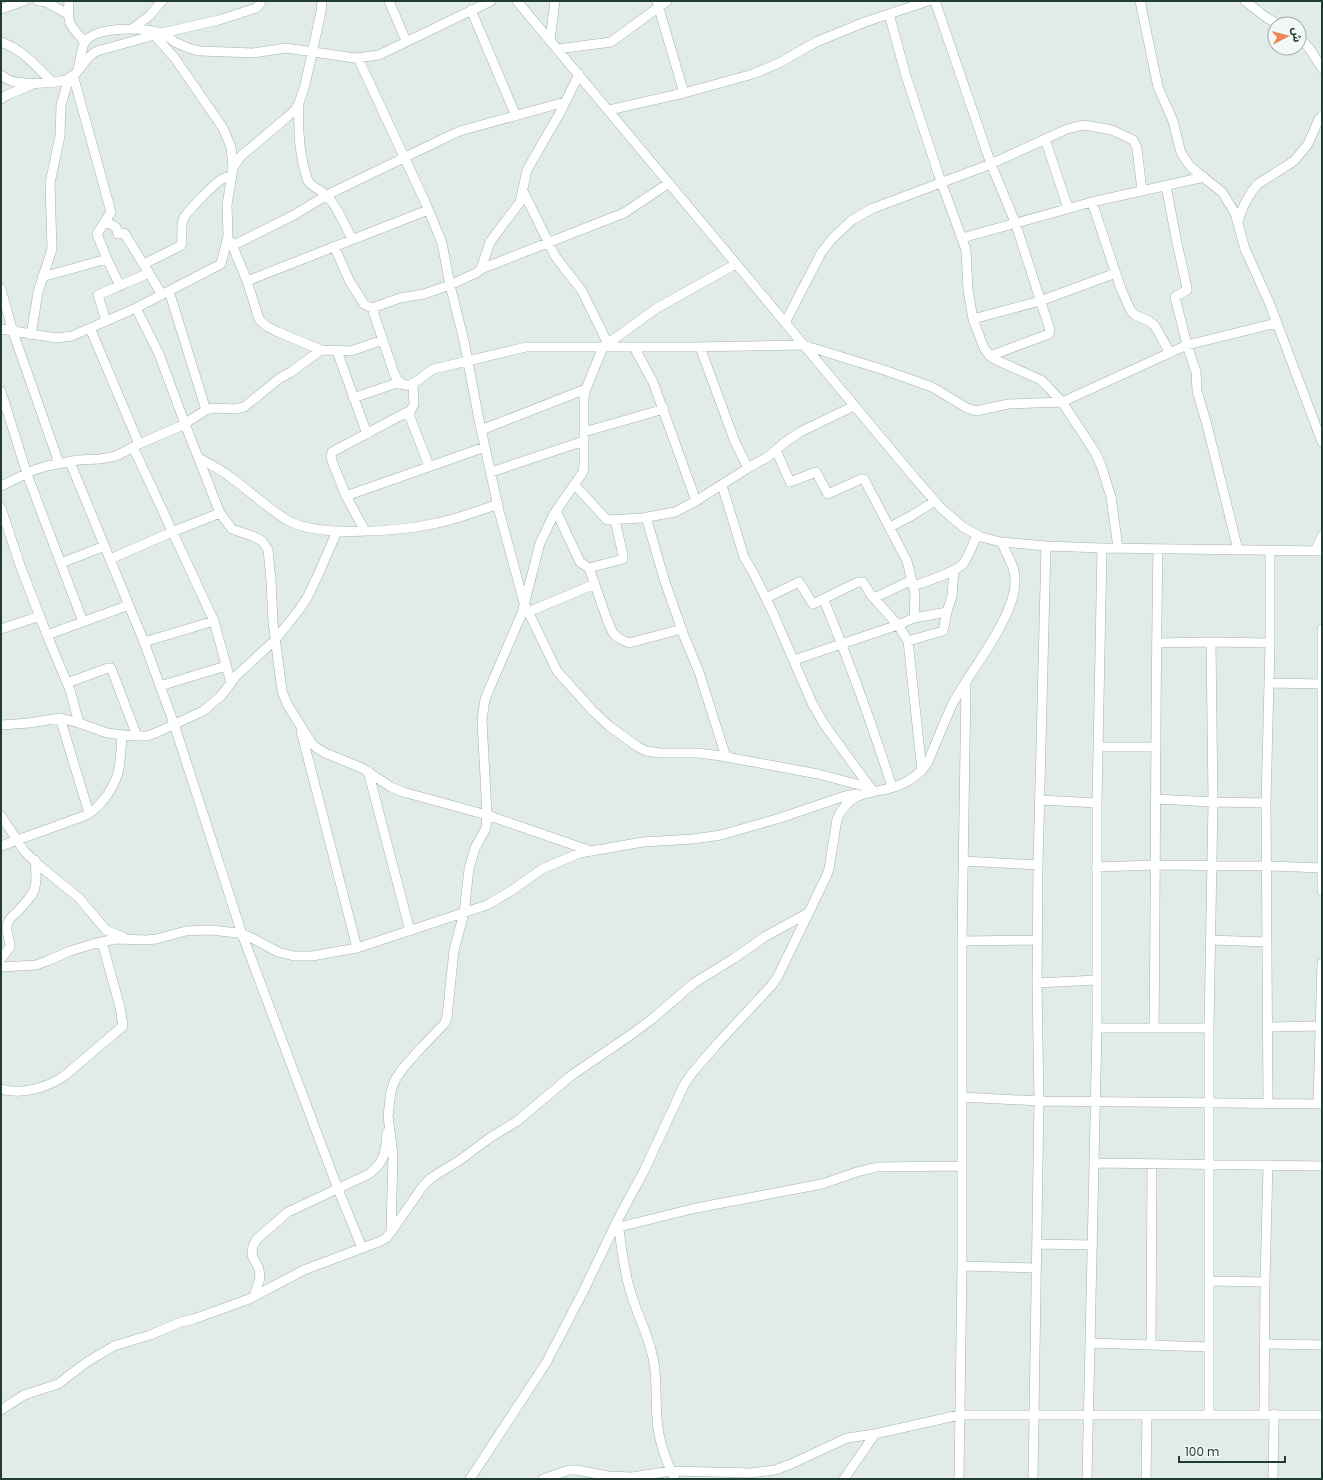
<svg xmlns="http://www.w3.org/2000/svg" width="1323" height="1480" viewBox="0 0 1323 1480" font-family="Poppins,'Noto Sans Arabic',sans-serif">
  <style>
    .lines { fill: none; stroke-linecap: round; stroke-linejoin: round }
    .minor-casing { stroke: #a4b3ae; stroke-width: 10 }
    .minor { stroke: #fff; stroke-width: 9 }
  </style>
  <rect width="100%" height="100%" fill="#e1ebe7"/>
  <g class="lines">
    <defs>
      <path id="minor" d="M38 1 46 2 68 14
        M69 1C67 24 70 26 85 42
        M389 1 406 41
        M517 1 913 476 941 508 963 527 981 537 1001 542 1046 546 1102 548 1322 551
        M935 1 991 164 1015 222 1050 330 1049 334 990 356
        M1140 1 1158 87 1173 121 1181 153 1190 166 1198 173 1222 192 1235 213 1245 249 1269 302 1322 442
        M1245 1 1267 18 1278 24
        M657 2 684 93
        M1 9 24 1
        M471 10 516 116
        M889 14 906 76 938 173 966 250 968 290 973 319 984 348 990 356 994 359 1032 376 1041 380 1048 387 1062 402 1095 452 1101 465 1111 497 1118 548
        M132 29 149 16 162 1
        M154 35 174 57 223 128 231 147 233 168
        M1299 37 1309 48 1322 68
        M550 40 555 1
        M1 42C22 49 37 67 52 82
        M558 49 611 42 667 1
        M358 58 426 204 442 243 450 285 464 341 479 420 499 511 511 555 524 603 557 671 592 710 609 726 638 747 646 751 660 753H698L721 756 818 774 871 788
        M78 69C80 63 81 48 85 42 95 26 146 27 162 33 166 35 170 39 175 42 183 46 192 50 201 51L253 53 286 48 355 58 379 55 491 1
        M1 75C5 78 10 81 15 82 28 84 62 85 73 76 82 68 86 56 97 51L162 33 219 20 256 8 260 4 261 1
        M73 75 111 212 97 234 107 259 120 286
        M1 99 7 95 31 85
        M299 104C298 131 299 155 308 181 313 188 322 190 328 197 338 208 345 225 352 239
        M609 110 684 93 753 74 779 63 816 42 865 22 928 1
        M1045 139 1068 208
        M1166 186 1177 243 1187 288V290L1175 297 1187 345 1196 372 1197 391 1207 425 1238 550
        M523 191 555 256 582 291 608 344
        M1092 202 1121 289 1131 311 1135 315 1149 321 1155 326 1170 353
        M1238 221 1244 205 1252 191 1258 184 1294 161 1308 144 1319 119 1322 116
        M106 222 116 227 118 234 124 233 149 273 162 295
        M962 238 1092 202 1204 177
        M231 242 247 281 259 319 266 326 278 332 321 350
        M232 246 294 215 327 195 451 135 460 131 565 102
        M334 246 349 280 364 304 372 308 400 298 424 294 450 285 476 273 481 269 490 242 520 202 527 170 561 111 579 74
        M144 264 180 246 182 244C182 237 181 227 183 220 186 212 214 184 222 179 225 177 228 177 231 176
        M481 269 624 213 669 183
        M42 277 107 259
        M247 281 428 210
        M1 289 13 332 59 463
        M169 291 206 410
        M136 308 159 354 185 424 220 513 232 529 255 537 262 541 268 550 271 580 273 622 282 691 287 704 312 744 317 748 325 753 362 768 391 787 403 792 487 815 591 851
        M372 308 395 376C407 398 422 374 434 369L526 347H692L803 345 884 370 932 387 967 408 976 411 1008 404 1062 402 1187 345 1277 323
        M973 319 1040 301 1116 273
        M106 321 98 295 149 273
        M785 323 821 253 832 239 852 220 871 209 991 164 1067 129 1083 125 1090 126 1112 130 1133 140 1137 148 1142 191
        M90 328 139 444
        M1 329 56 338 72 336 136 308 221 264 228 236 227 205 233 168 241 156 286 118 295 110 299 103 305 85 321 12 322 1
        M31 335 38 292 52 249 50 183 60 136 61 105 69 78
        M634 347 653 382 696 501
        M700 347 735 442 748 468
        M337 351 367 434
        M1 391 27 474 83 622
        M353 398 400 382
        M408 412 429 466
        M481 430 586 389
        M584 432 664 409
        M133 447 214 621 231 683
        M776 450 790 482 816 472 828 494 861 479H864L907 561 915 594 914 618
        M199 458C209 464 221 469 230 477 250 491 268 509 289 521 320 538 402 531 437 523 457 519 478 511 498 504
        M70 462 144 642 174 724 242 934 338 1189 362 1248
        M491 472 584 441
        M575 485 607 520 642 518 675 512 696 501 748 468 769 456 784 443 800 432 854 406
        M722 485 744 557 754 574 773 613 812 703 824 724 872 790
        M1 486 34 470 47 466 78 460 100 459 116 456 139 444 181 426 206 410 213 408 235 409 244 407 280 378 291 372 321 350 351 351 383 340
        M346 496 485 447
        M1 508 21 568 47 635 70 690 79 723
        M556 511 580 562 589 568 608 622 613 633 618 638 629 643 682 629
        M646 517 665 582 684 636 699 672 726 757
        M890 527 911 516 935 501
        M365 531 346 496 332 461 331 456 332 452 411 410 414 404 413 385
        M1315 551 1322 536
        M110 559 172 532 220 513
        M61 563 105 546
        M589 568 623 559V555L615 520
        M913 586C925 582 954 573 963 564 969 556 973 544 977 535
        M766 598 799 582 813 604 858 582H863L871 595 898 625 908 641 943 631 947 612 952 596 954 570
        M874 598 912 580
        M824 600C849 661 872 724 892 787
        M528 612 595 584
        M1 629 40 616
        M1322 629V891
        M47 635 129 605
        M908 641 922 771
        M144 642 214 621
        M1156 643 1211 642 1270 643
        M794 660 898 625 914 618 947 612
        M67 683 108 668H111L137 736
        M1269 683 1322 684
        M160 686 226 666
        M60 718 89 813
        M1 725 29 723 60 718 79 723 107 733 132 736H147L158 732 203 711 221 696 236 676 275 640 299 610 308 596 319 573 337 531
        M301 731 357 948
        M1098 747H1155
        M368 771 410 931
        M1156 799 1213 802 1266 803
        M1040 800 1097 803
        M1 816 25 852 41 867 79 898 106 930 123 937
        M1 846 84 816C100 809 113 789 118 773 121 761 121 747 122 735
        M963 861 1038 865
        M1096 867 1156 865 1267 866 1322 868
        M1210 940 1267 942
        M962 941 1038 940
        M1 959 10 947C10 940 6 933 7 926 8 920 12 916 16 913 36 892 38 890 35 860
        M1 967 36 965 47 961 70 951 93 944 115 939 146 940 156 939 186 931 211 930 238 933 250 937 278 952 294 956H312L357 948 487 905 511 891 542 869 580 853 643 842 693 839 721 835 780 818 845 796 857 794
        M1037 983 1096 980
        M1269 1027 1320 1026
        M1097 1028H1209
        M1154 1028C1156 868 1155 709 1158 549
        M1 1089C22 1095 45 1088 63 1077L123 1026 120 1007 102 942
        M962 1097 1039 1101 1322 1104
        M1268 1103 1266 803 1270 643V550
        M1318 1104 1322 963
        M1094 1163 1322 1166
        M618 1221C621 1244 623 1267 630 1290 636 1312 647 1332 652 1354 658 1374 655 1397 657 1418 658 1438 666 1461 675 1479
        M619 1227 696 1208 822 1184 857 1172 877 1167 962 1166
        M391 1232 393 1155 388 1116 391 1091 395 1080 403 1068 421 1048 445 1023 447 1017 454 950 464 913 469 869 475 848 486 828 487 815 482 720 485 699 522 613 540 543 554 514 583 472 584 465V397L586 389 603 347 657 308 736 264
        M1037 1244 1093 1245
        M962 1266 1036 1268
        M1209 1281 1265 1282
        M254 1296 260 1278 259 1269 252 1255 253 1246 257 1239 288 1212 369 1174C386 1161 385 1152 387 1132
        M1091 1343 1208 1347
        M1265 1344 1322 1345
        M1151 1345 1152 1164
        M1 1410 24 1395 58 1384 87 1362 114 1346 150 1335 181 1322 194 1319 249 1299 304 1270 381 1241 386 1238 391 1232 423 1186 431 1178 460 1160 491 1137 516 1122 572 1075 632 1034 652 1019 694 983 733 959 766 936 808 913
        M1264 1414 1265 1282 1268 1165
        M1209 1415V1028L1213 802 1211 642
        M470 1479 546 1363 584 1290 618 1219 644 1171 684 1085 693 1072 718 1043 772 985 778 976 826 877 829 869 837 819C848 794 864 794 887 789 904 785 919 776 928 762 936 743 944 722 953 703 970 671 1017 615 1015 579 1015 566 1006 553 1001 542
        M543 1479 569 1470H577L608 1476 632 1477 671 1471 751 1473 775 1470 791 1464 847 1438 875 1434
        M844 1479 875 1434 959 1415H1322
        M959 1479 962 1266V941L966 684
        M1033 1479 1039 1101 1037 983 1038 865 1046 546
        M1087 1479 1097 1028V803L1102 548
        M1146 1479 1147 1415
        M1273 1479 1274 1414"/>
    </defs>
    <!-- minor casing -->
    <use href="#minor" class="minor-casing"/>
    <!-- minor -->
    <use href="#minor" class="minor"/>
  </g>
  <!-- border -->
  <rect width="1323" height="1480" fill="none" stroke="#213c36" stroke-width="4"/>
  <!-- north arrow -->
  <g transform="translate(1287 36) rotate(83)"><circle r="19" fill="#f1f8f5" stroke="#9eada9"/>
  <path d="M0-3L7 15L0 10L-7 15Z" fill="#f28558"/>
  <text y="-6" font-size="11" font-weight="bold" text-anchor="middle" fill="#213c36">ش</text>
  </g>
  <!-- scale -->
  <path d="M1179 1456v6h106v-6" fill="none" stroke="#213c36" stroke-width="2"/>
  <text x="1185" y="1456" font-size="12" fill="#213c36" stroke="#f1f8f5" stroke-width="3" paint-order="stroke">100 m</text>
</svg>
